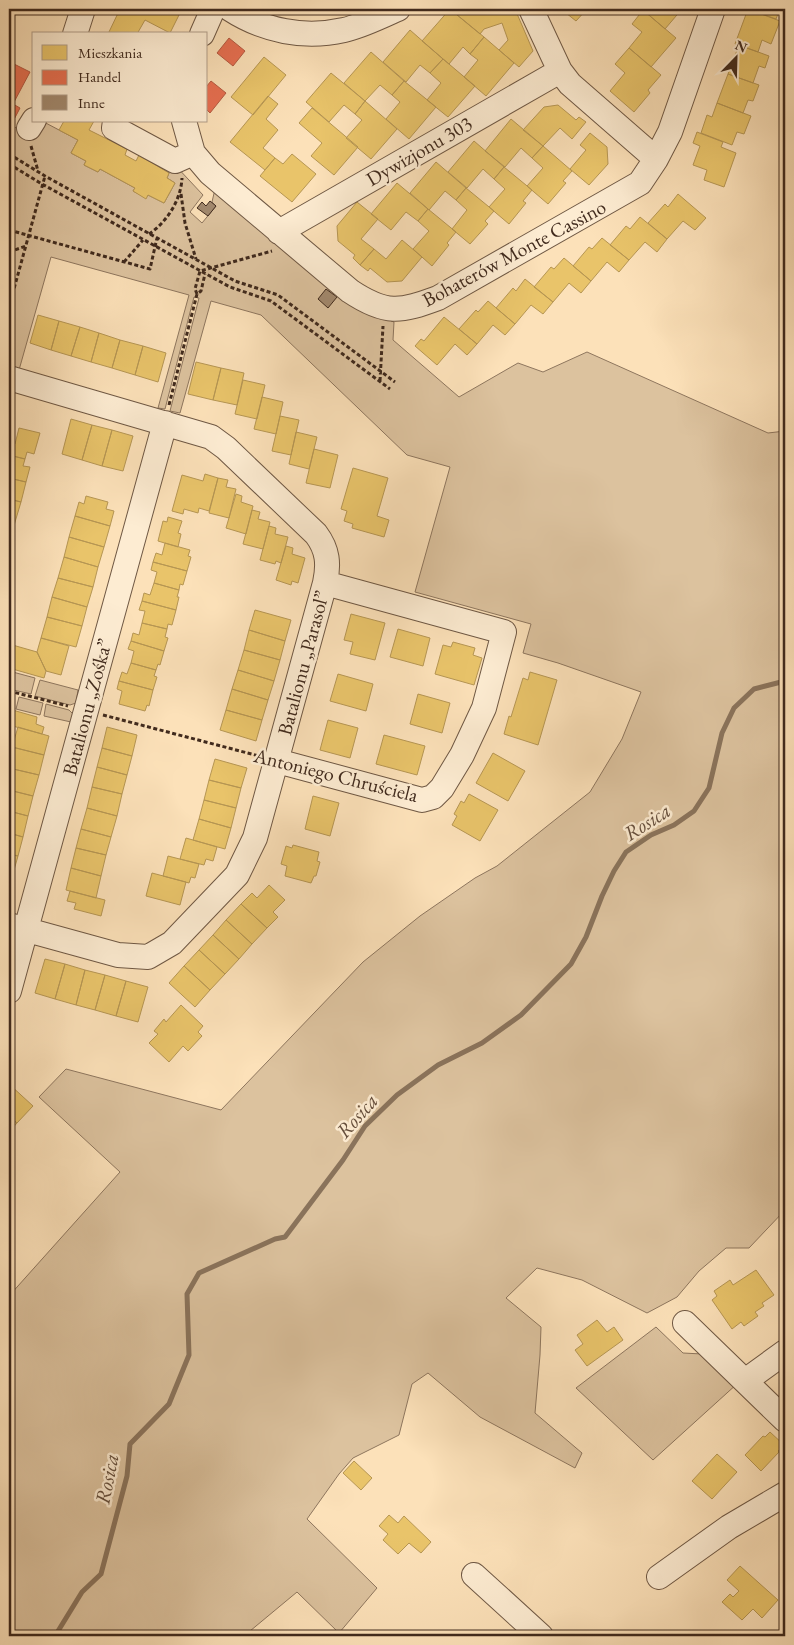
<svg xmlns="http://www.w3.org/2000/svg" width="794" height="1645" viewBox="0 0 794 1645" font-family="'EB Garamond',serif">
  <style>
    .green { fill: #dcc29e; stroke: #8e765e }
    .homes { fill: #e9c46a; stroke: #b69653 }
    .shops { fill: #e76f51; stroke: #b55a41 }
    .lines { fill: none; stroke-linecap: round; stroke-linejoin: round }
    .stream { stroke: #8a735b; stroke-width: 5 }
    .building { fill: #a2896e; stroke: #402a1d }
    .minor-casing { stroke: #6f5844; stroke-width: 26 }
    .path { stroke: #402a1d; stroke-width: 3; stroke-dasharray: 4 2.5; stroke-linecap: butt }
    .minor { stroke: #fdecd2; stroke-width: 24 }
    .labels { text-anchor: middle; stroke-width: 5; stroke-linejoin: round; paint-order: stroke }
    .street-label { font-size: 20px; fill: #402a1d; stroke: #fdecd2 }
    .water-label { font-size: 21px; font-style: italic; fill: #654e3c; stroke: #fdecd2 }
  </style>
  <rect width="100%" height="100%" fill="#fce1b9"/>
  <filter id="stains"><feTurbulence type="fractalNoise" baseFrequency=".004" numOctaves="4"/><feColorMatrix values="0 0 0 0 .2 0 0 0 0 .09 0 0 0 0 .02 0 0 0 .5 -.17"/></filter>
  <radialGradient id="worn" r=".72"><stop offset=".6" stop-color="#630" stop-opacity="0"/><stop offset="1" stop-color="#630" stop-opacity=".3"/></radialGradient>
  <!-- green -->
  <path class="green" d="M42 121 78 140 71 153 86 161 84 165 98 172 100 169 135 188 133 191 146 198 148 195 164 203 175 183 167 178 169 173 159 168 163 160 174 164 203 195 190 212 202 223 216 206 212 202 215 189 389 314 391 321 394 322 393 340 459 397 518 363 543 372 587 352 768 433 785 431V1210L749 1248H726L699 1271 677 1297 647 1313 582 1280 537 1268 506 1298 541 1327 540 1355 535 1413 582 1453 575 1468 480 1417 428 1373 412 1384 399 1435 353 1458 339 1474 307 1519 377 1588 339 1633 297 1592 244 1636H9V1296L120 1172 39 1097 66 1069 221 1110 363 962 420 916 475 878 497 866 590 792 622 739 641 692 558 663 523 653 531 624 415 592 450 467 407 455 261 315 211 301 180 413 170 411 199 298 194 297 165 409 158 408 189 295 51 257 19 370 9 366V268L11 260 9 259V129L11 125 32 137Z
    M9 671 35 678 31 694 9 689Z
    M40 680 78 690 76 703 70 705 35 696Z
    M19 697 43 703 40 715 16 709Z
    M46 704 69 710 73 714 71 722 44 716Z
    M656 1327 683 1353 702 1354 738 1383 653 1460 576 1388Z"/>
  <!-- homes -->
  <path class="homes" d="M120 9 124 11 125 9H182L170 33 145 20 137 34H108Z
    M450 9 484 37 470 54 463 47 449 64 422 41Z
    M462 9H515L533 51 519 67 499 50 508 40 502 23 484 29 480 34 457 15Z
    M561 9H587L576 21Z
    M645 9H682L665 29 643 10Z
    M748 9 780 21 771 44 762 40 758 52 735 44Z
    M748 9H780L776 19Z
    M643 10 676 38 651 67 629 48 642 32 632 24Z
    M410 30 443 59 430 73 420 65 406 82 383 62Z
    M484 37 514 63 486 96 464 77 478 60 470 54Z
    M739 45 769 56 765 68 759 66 753 83 728 74Z
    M629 48 661 75 648 90 650 93 634 112 610 91 625 73 615 64Z
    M371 52 404 81 392 95 380 85 365 101 344 83Z
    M264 57 286 75 253 115 231 97Z
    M443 59 475 86 448 117 427 100 441 83 430 73Z
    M331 73 365 101 355 114 344 105 329 122 306 102Z
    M728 74 759 85 753 101 748 100 743 113 717 103Z
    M404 81 436 107 409 139 386 119 400 102 392 95Z
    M268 96 278 104 266 119 278 130 263 148 275 158 265 170 230 142Z
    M365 101 397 129 371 159 346 138 362 120 355 114Z
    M717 103 751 116 744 134 737 132 732 145 701 133 707 115 712 117Z
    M558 105 576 120 579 117 586 122 572 139 560 128 543 146 523 130 544 107Z
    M312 108 358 147 334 175 311 156 322 143 299 123Z
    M511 119 543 146 532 158 521 148 505 167 485 151Z
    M64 121H94L89 130 127 149 125 155 136 161 139 155 169 173 167 178 175 183 164 203 148 195 146 199 133 191 135 188 100 169 98 172 84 165 86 161 71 153 78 140 59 130Z
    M697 132 723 142 721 147 736 153 724 187 704 180 707 170 693 165 700 146 693 143Z
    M590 133 607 147 608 164 589 185 570 169 586 150 580 145Z
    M474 141 504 167 494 179 483 169 467 188 448 172Z
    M543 146 572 171 563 181 566 183 548 204 527 186 543 168 532 158Z
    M292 154 316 174 292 202 260 176 275 158 283 164Z
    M436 162 466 188 456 200 445 191 429 210 410 193Z
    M504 167 532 190 523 201 526 203 509 224 489 207 505 189 494 179Z
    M397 183 428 209 418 221 406 212 391 230 371 214Z
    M466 188 494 211 485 221 488 224 470 244 452 229 467 210 456 200Z
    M678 194 706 218 695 230 683 221 667 239 648 223 665 204 668 207Z
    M357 202 378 219 361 239 374 249 360 265 353 258 355 255 338 241 337 226Z
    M428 209 456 232 447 243 449 245 432 266 413 249 429 231 418 221Z
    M640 217 667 239 657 252 645 242 629 260 610 245 626 226 630 229Z
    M602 238 629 260 619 272 607 262 591 281 573 266 589 247 592 249Z
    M402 240 422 257 402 281 387 282 370 268 368 271 360 265 374 249 386 259Z
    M564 258 591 281 581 293 569 283 553 302 534 287 551 267 554 269Z
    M525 279 553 302 543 314 531 305 515 324 496 308 513 288 516 291Z
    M488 301 515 324 505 335 493 325 477 344 459 329 476 310 478 312Z
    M38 315 59 321 51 350 30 343Z
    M444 317 477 344 467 355 455 344 437 365 415 346 421 339 424 341Z
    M59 321 80 327 71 356 51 350Z
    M80 327 99 333 91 362 71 356Z
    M99 333 120 340 112 368 91 362Z
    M120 340 143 346 135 375 112 368Z
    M143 346 166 353 158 382 135 375Z
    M196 362 221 368 213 400 188 394Z
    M221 368 244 373 237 405 213 400Z
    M243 380 265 385 257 419 235 414Z
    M262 397 283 402 276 434 254 429Z
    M280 416 299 420 291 455 272 451Z
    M71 419 92 425 82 460 62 454Z
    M92 425 112 430 102 466 82 460Z
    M19 428 40 433 34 454 27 452 25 459 9 455V442L15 444Z
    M112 430 133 436 123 471 102 466Z
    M296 432 317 437 309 469 289 464Z
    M314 449 338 455 330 488 306 483Z
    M9 455 25 459 23 466 30 467 26 482 9 478Z
    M353 468 388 478 377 516 389 520 384 537 352 528 353 524 344 521 347 511 341 509Z
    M205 474 218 478 209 511 199 508 198 513 184 509 183 514 172 511 182 475 203 481Z
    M9 478 26 482 21 502 9 499Z
    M218 478 228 480 226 487 236 489 229 518 209 513Z
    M236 494 242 496 241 502 253 506 246 534 226 528Z
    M86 496 108 502 106 509 114 511 110 526 75 516 79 502 84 504Z
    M9 499 21 502 15 522 9 521Z
    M252 510 260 512 258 519 270 522 263 549 243 544Z
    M75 516 110 526 104 547 69 537Z
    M168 517 182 521 178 533 181 534 178 547 158 541 163 521 167 522Z
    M9 521 15 522 10 542H9Z
    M269 526 276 528 275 534 288 537 281 563 276 561 275 564 260 560Z
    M69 537 104 547 98 567 64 557Z
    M165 543 190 550 188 556 191 557 187 571 153 562 156 553 162 555Z
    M286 546 293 548 292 554 305 558 298 583 292 581 291 585 276 580Z
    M64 557 98 567 93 587 58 578Z
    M153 562 187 571 183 585 180 584 179 590 154 583 157 572 151 570Z
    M58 578 93 587 87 607 52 597Z
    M154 583 179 590 177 597H179L176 610 142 601 144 593 150 595Z
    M52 597 87 607 82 626 47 617Z
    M142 601 176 610 172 625 168 624 167 629 142 623 145 611 139 610Z
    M255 610 291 620 285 641 249 630Z
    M351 614 385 623 375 660 350 654 353 642 344 640Z
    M47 617 82 626 76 647 41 638Z
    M142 623 167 629 165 637 168 638 164 651 131 641 133 633 139 635Z
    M398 629 430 638 423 666 390 657Z
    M249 630 285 641 280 660 244 650Z
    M41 638 69 646 61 675 46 671 37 652Z
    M131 641 164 651 160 665 158 664 156 670 131 663 134 651 128 649Z
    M453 642 475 648 473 655 482 658 474 685 435 674 443 645 451 647Z
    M9 644 37 652 46 671 44 678 9 668Z
    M244 650 280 660 274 681 238 670Z
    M131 663 156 670 154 676 157 677 153 690 119 681 122 672 127 674Z
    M238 670 274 681 268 700 232 689Z
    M530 672 557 680 538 745 504 734 509 716 511 717 523 678 528 680Z
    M338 674 373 684 366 711 330 701Z
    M119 681 153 690 149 706 147 705 145 711 119 704 122 691 117 689Z
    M232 689 268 700 262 720 226 710Z
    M418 694 450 703 442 733 410 724Z
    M9 709 37 717 36 724 44 727 42 734 9 725Z
    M226 710 262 720 256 741 220 730Z
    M328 720 358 728 350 758 320 750Z
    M18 727 49 736 44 755 12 747Z
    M107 727 137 735 132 756 102 748Z
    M384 735 425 746 417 775 376 764Z
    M12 747 44 755 39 775 9 768Z
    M102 748 132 756 127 775 97 767Z
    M493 753 525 771 508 801 476 783Z
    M215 759 247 768 241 788 209 780Z
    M97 767 127 775 122 794 92 787Z
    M9 768 39 775 33 796 9 790Z
    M209 780 241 788 236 808 204 800Z
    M92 787 122 794 117 816 87 808Z
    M9 790 33 796 28 816 9 811Z
    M469 794 498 810 480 841 452 825 457 816 454 814 461 801 464 803Z
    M313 796 339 803 330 836 305 829Z
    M204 800 236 808 231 828 199 819Z
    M87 808 117 816 111 837 81 829Z
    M9 811 28 816 23 837 9 833Z
    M199 819 231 828 225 849 193 840Z
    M81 829 111 837 106 855 76 848Z
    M9 833 23 837 18 856 9 854Z
    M186 838 217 847 213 861 206 859 204 865 180 859Z
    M293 845 319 852 317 861 320 862 316 876H314L311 883 285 876 287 866 281 864 286 846 292 848Z
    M76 848 106 855 101 876 71 868Z
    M9 854 18 856 12 877 9 876Z
    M168 856 199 864 195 878 191 877 189 883 163 876Z
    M71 868 101 876 96 898 66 890Z
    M152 873 186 882 180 905 146 896Z
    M269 885 285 900 273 912 278 917 267 928 241 904 252 893 257 898Z
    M70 891 105 900 101 916 74 909 76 903 67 901Z
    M241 904 267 928 252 944 226 920Z
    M226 920 252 944 239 959 213 935Z
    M213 935 239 959 225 974 199 950Z
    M199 950 225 974 210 990 184 966Z
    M45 959 65 964 55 999 35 993Z
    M65 964 85 970 76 1005 55 999Z
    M184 966 210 990 195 1007 169 983Z
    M85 970 105 975 95 1010 76 1005Z
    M105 975 126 981 116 1016 95 1010Z
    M126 981 148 987 138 1022 116 1016Z
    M181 1005 203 1026 198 1032 202 1036 188 1051 183 1046 169 1062 149 1043 158 1034 154 1031 164 1019 166 1022Z
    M9 1084 33 1106 17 1123 9 1116Z
    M9 1116 17 1123 9 1132Z
    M756 1270 774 1295 762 1303 764 1306 755 1312 758 1316 744 1326 741 1322 732 1329 712 1300 717 1296 714 1291 730 1280 733 1285Z
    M597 1320 607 1332 614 1327 623 1340 587 1366 575 1350 583 1344 577 1335Z
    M770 1432 784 1445 778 1451 779 1452 761 1471 745 1455 763 1436 765 1437Z
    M717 1454 737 1472 712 1499 692 1481Z
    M354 1461 372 1478 361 1490 343 1473Z
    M389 1515 398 1523 404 1516 431 1542 421 1553 409 1543 398 1554 383 1540 388 1534 379 1526Z
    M740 1566 778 1600 762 1618 753 1609 742 1620 722 1602 730 1594 733 1597 739 1591 727 1580Z"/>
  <!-- shops -->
  <path class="shops" d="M229 38 245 51 233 66 217 53Z
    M14 64 30 72 13 104 20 108 9 129V70L11 71Z
    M211 81 226 93 210 113 206 109V87Z"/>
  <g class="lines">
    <!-- stream -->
    <path class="stream" d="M55 1636 82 1592 101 1574 127 1476 130 1444 169 1404 189 1355 187 1294 199 1273 275 1239 285 1237 343 1160 365 1126 397 1095 438 1065 482 1043 521 1015 571 964 586 937 602 896 614 871 626 852 651 835 674 825 694 811 709 788 722 733 734 708 754 689 785 681"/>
  </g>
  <!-- building -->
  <path class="building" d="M210 201 216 206 208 216 197 208 202 202 206 206Z
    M326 289 337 297 328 308 318 299Z"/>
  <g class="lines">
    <defs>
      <path id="minor" d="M230 9C264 31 304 39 344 30 362 26 381 16 398 9
        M531 9 560 71 570 84 656 159
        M75 34 83 9
        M202 34 213 9
        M115 121 114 128 175 161 193 153
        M184 121 193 153 210 173 350 291C386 315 400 312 438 298L640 183 656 159 670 132 713 9
        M29 128 34 120
        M279 232 560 71
        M9 378 211 437 226 448 316 534C328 550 329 564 325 583L255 838 237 875 172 943 148 957 118 955 9 925
        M277 761 422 800 433 797 442 788 462 755 484 708 504 632 325 583
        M9 991 165 423
        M685 1323 785 1420
        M745 1381 785 1352
        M474 1575 541 1636
        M659 1577 729 1527 785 1494"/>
    </defs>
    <!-- minor casing -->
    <use href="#minor" class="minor-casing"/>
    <!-- path -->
    <path class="path" d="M31 146 38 171
      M9 154 45 176 235 281 278 295 395 382
      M9 164 42 184 230 287 271 301 390 389
      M181 194 185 223 196 259
      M9 230 150 269 157 238
      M149 234C167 222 181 200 182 178
      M9 252 26 246
      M124 262 143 240
      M197 294 195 289 200 271 272 251
      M9 307 45 176
      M380 381 383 326
      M169 405 197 294 201 291 205 274
      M9 691 68 706
      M103 715 259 756"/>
    <!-- minor -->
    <use href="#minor" class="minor"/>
  </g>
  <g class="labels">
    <!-- street labels -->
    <g class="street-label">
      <text transform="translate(419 151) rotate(-30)" y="7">Dywizjonu 303</text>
      <text transform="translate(514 253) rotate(-28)" y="7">Bohaterów Monte Cassino</text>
      <text transform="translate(303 663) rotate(-75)" y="7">Batalionu „Parasol”</text>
      <text transform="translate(87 707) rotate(-75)" y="7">Batalionu „Zośka”</text>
      <text transform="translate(336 775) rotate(14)" y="7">Antoniego Chruściela</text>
    </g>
    <!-- water labels -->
    <g class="water-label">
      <text transform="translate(647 822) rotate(-33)" y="7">Rosica</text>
      <text transform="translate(357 1116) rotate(-49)" y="7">Rosica</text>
      <text transform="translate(107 1479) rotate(-79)" y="7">Rosica</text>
    </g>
  </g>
  <!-- margin -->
  <rect width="794" height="1645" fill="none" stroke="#fce1b9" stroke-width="30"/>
  <rect x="10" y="10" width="774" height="1625" fill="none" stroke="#402a1d" stroke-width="2.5"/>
  <rect x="15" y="15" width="764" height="1615" fill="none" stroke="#402a1d"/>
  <!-- legend -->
  <rect x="32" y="32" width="175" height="90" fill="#fdecd2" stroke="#b19e8a"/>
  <rect x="42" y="45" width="25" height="15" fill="#e9c46a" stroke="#b19e8a"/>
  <text x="78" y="58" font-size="15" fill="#402a1d">Mieszkania</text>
  <rect x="42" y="70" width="25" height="15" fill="#e76f51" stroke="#b19e8a"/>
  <text x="78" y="82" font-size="15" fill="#402a1d">Handel</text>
  <rect x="42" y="95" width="25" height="15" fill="#a2896e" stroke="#b19e8a"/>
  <text x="78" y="108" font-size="15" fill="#402a1d">Inne</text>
  <!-- north arrow -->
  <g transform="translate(736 58) rotate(23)" stroke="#fdecd2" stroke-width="4" paint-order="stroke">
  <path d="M0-4L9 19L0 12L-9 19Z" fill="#402a1d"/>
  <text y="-8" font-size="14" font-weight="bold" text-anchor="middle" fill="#402a1d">N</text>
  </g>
  <rect width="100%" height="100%" filter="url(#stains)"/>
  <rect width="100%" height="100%" fill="url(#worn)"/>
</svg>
